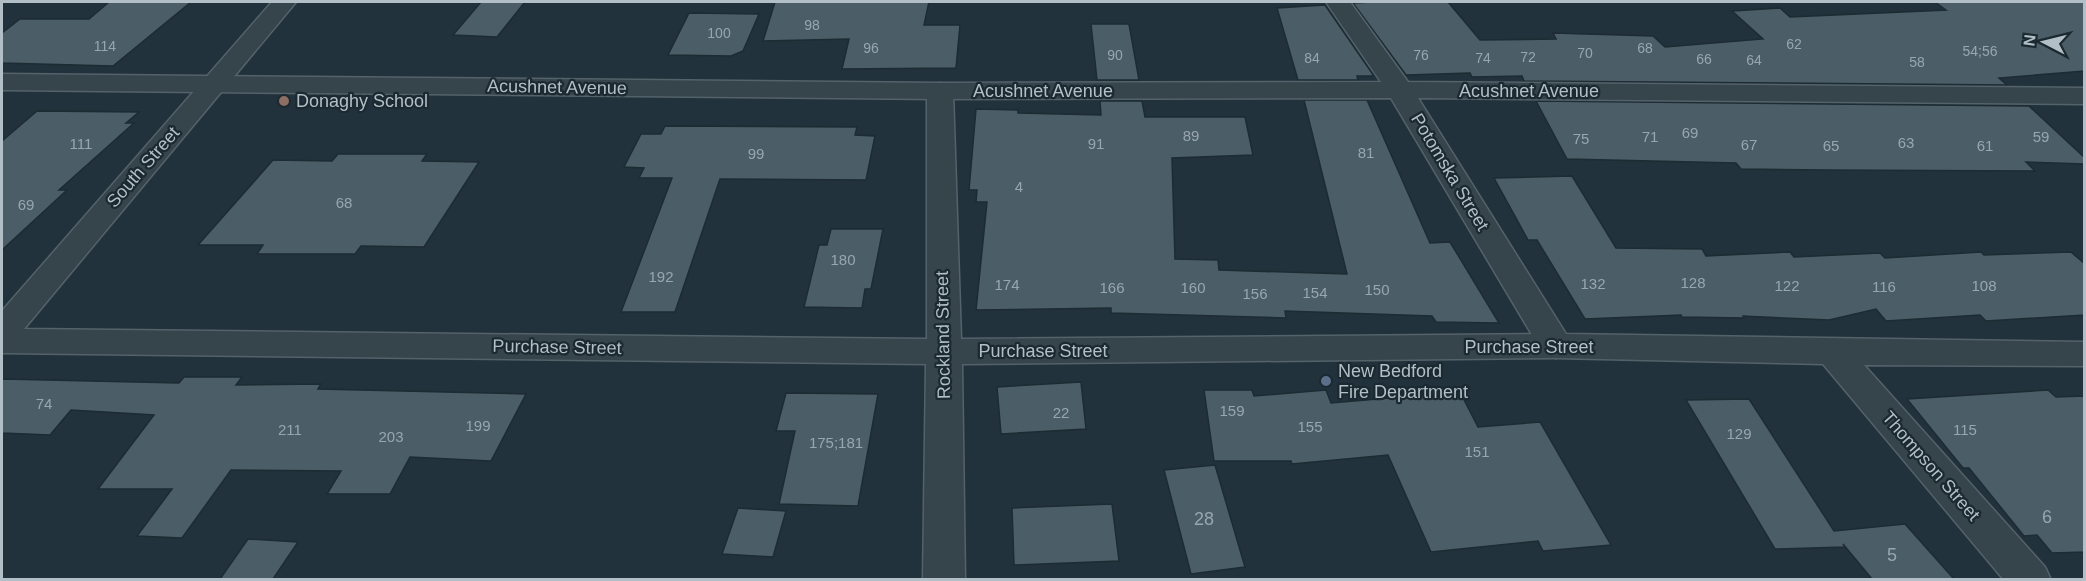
<svg xmlns="http://www.w3.org/2000/svg" width="2086" height="581" viewBox="0 0 2086 581" font-family="Helvetica,sans-serif">
  <style>
    .building { fill: #4b5d67; stroke: #1d2b33; stroke-width: 1.5 }
    .lines { fill: none; stroke-linecap: round; stroke-linejoin: round }
    .minor-casing { stroke: #54626a; stroke-width: 3 }
    .tertiary-casing { stroke: #54626a; stroke-width: 3 }
    .minor { fill: #36444c; fill-rule: evenodd }
    .tertiary { fill: #36444c; fill-rule: evenodd }
    .education-dot { fill: #8d6e63; stroke: #1b2931; stroke-width: 2 }
    .service-dot { fill: #5c6f8a; stroke: #1b2931; stroke-width: 2 }
    .labels { text-anchor: middle; stroke-width: 4.5; stroke-linejoin: round; paint-order: stroke }
    .far-number-label { font-size: 14px; fill: #98a6af }
    .number-label { font-size: 15px; fill: #98a6af }
    .street-label { font-size: 18px; fill: #b2bfc7; stroke: #1b2931 }
    .poi-label { font-size: 18px; fill: #b2bfc7; stroke: #1b2931; text-anchor: start }
    .near-number-label { font-size: 18px; fill: #98a6af }
  </style>
  <rect width="100%" height="100%" fill="#22323c"/>
  <!-- building -->
  <path class="building" d="M109 2H191L113 66 2 63V33L20 19H89Z
    M481 2H525L497 37 453 35Z
    M775 2H929L924 25H960L956 68 842 69 849 39 763 41Z
    M1373 2H1448L1480 40 1556 39 1553 33 1653 36 1665 47 1763 39 1732 11 1780 8 1790 17 1946 10 1935 2H2085V71L1999 78 2007 85 1524 81 1522 76 1472 77 1470 73 1406 75 1353 3Z
    M1325 5 1374 76H1357L1358 80H1298L1277 8Z
    M689 13 759 14 743 51 731 56 668 55Z
    M1091 24H1129L1139 80H1097Z
    M1304 100H1367L1430 243 1450 242 1499 323 1436 322 1432 316 1285 311 1286 318 1111 313V308L976 310 987 202H976L977 190H969L976 109 1018 110V113L1101 115 1100 101H1142L1145 117H1245L1253 155 1172 158 1175 259 1218 260 1219 270 1347 274Z
    M1536 101 2029 106 2085 158V164L2026 162 2035 171 1827 170 1741 169 1736 163 1567 159Z
    M37 111 139 112 126 123H134L59 190H67L2 250V141Z
    M665 126 857 127 855 135 875 136 866 180 720 179 675 312H621L672 178H639L644 168 624 167 641 134H661Z
    M338 154H427L422 161 479 162 424 247 361 246 355 254H257L263 245H198L273 160 332 161Z
    M1572 176 1616 248 1702 249 1706 256 1790 252 1794 257 1880 253 1885 258 1981 252 1984 255 2071 252 2085 264V315L1986 321 1980 315 1886 321 1876 309 1829 320 1743 316 1744 318 1682 317 1681 315 1585 319 1537 240H1528L1494 178Z
    M831 229H883L871 289H865L862 308 804 307 819 245H827Z
    M184 377H242L236 385 321 384 318 389 526 394 491 461 410 457 390 494H327L341 471 231 470 182 538 137 536 172 489H98L154 415 71 410 50 435 2 433V379L179 383Z
    M1081 382 1086 429 1001 434 997 387Z
    M1204 390H1252L1254 396 1326 390 1331 403 1460 392 1478 427 1540 422 1611 545 1543 551 1538 541 1431 552 1388 455 1292 464 1291 461H1214Z
    M2048 390 2056 397 2085 396V552L2052 553 2037 535 2024 536 1969 468H1963L1907 399Z
    M786 393 878 394 858 506 779 504 795 431H776Z
    M1749 399 1834 531 1905 524 1954 579H1872L1843 544 1845 547 1775 549 1686 400Z
    M1215 465 1245 567 1191 574 1164 470Z
    M1112 504 1119 561 1014 565 1012 508Z
    M738 508 786 511 773 557 722 554Z
    M248 539 298 542 273 579H220Z"/>
  <g class="lines">
    <defs>
      <path id="minor" d="M272 2H296L24 329 927 339V91L931 85 940 83 949 85 953 91 961 339 1556 334 1568 337 1573 346 1568 355 1556 358 962 364 965 580H923L926 364 2 353V311Z"/>
      <path id="tertiary" d="M1326 2H1350L1408 82 2084 88V104L1418 98 1566 334 2084 342V366L1864 365 2045 567 2051 580H2004L1823 364 1556 358 1544 355 1391 98 940 99 2 90V74L940 83 1381 82Z"/>
    </defs>
    <!-- minor casing -->
    <use href="#minor" class="minor-casing"/>
    <!-- tertiary casing -->
    <use href="#tertiary" class="tertiary-casing"/>
    <!-- minor -->
    <use href="#minor" class="minor"/>
    <!-- tertiary -->
    <use href="#tertiary" class="tertiary"/>
  </g>
  <!-- markers -->
  <circle class="education-dot" cx="284" cy="101" r="6"/>
  <circle class="service-dot" cx="1326" cy="381" r="6"/>
  <g class="labels">
    <!-- far-number labels -->
    <g class="far-number-label">
      <text x="812" y="30">98</text>
      <text x="719" y="38">100</text>
      <text x="1794" y="49">62</text>
      <text x="105" y="51">114</text>
      <text x="871" y="53">96</text>
      <text x="1645" y="53">68</text>
      <text x="1980" y="56">54;56</text>
      <text x="1585" y="58">70</text>
      <text x="1115" y="60">90</text>
      <text x="1421" y="60">76</text>
      <text x="1528" y="62">72</text>
      <text x="1312" y="63">84</text>
      <text x="1483" y="63">74</text>
      <text x="1704" y="64">66</text>
      <text x="1754" y="65">64</text>
      <text x="1917" y="67">58</text>
    </g>
    <!-- number labels -->
    <g class="number-label">
      <text x="1690" y="138">69</text>
      <text x="1191" y="141">89</text>
      <text x="1650" y="142">71</text>
      <text x="2041" y="142">59</text>
      <text x="1581" y="144">75</text>
      <text x="1906" y="148">63</text>
      <text x="81" y="149">111</text>
      <text x="1096" y="149">91</text>
      <text x="1749" y="150">67</text>
      <text x="1831" y="151">65</text>
      <text x="1985" y="151">61</text>
      <text x="1366" y="158">81</text>
      <text x="756" y="159">99</text>
      <text x="1019" y="192">4</text>
      <text x="344" y="208">68</text>
      <text x="26" y="210">69</text>
      <text x="843" y="265">180</text>
      <text x="661" y="282">192</text>
      <text x="1693" y="288">128</text>
      <text x="1593" y="289">132</text>
      <text x="1007" y="290">174</text>
      <text x="1787" y="291">122</text>
      <text x="1984" y="291">108</text>
      <text x="1884" y="292">116</text>
      <text x="1112" y="293">166</text>
      <text x="1193" y="293">160</text>
      <text x="1377" y="295">150</text>
      <text x="1315" y="298">154</text>
      <text x="1255" y="299">156</text>
      <text x="44" y="409">74</text>
      <text x="1232" y="416">159</text>
      <text x="1061" y="418">22</text>
      <text x="478" y="431">199</text>
      <text x="1310" y="432">155</text>
      <text x="290" y="435">211</text>
      <text x="1965" y="435">115</text>
      <text x="1739" y="439">129</text>
      <text x="391" y="442">203</text>
      <text x="836" y="448">175;181</text>
      <text x="1477" y="457">151</text>
    </g>
    <!-- street labels -->
    <g class="street-label">
      <text transform="translate(557 87) rotate(1)" y="6">Acushnet Avenue</text>
      <text x="1043" y="97">Acushnet Avenue</text>
      <text x="1529" y="97">Acushnet Avenue</text>
      <text transform="translate(143 167) rotate(-49)" y="6">South Street</text>
      <text transform="translate(1450 172) rotate(59)" y="6">Potomska Street</text>
      <text transform="translate(943 335) rotate(-91)" y="6">Rockland Street</text>
      <text transform="translate(557 347) rotate(1)" y="6">Purchase Street</text>
      <text x="1529" y="353">Purchase Street</text>
      <text x="1043" y="357">Purchase Street</text>
      <text transform="translate(1931 466) rotate(49)" y="6">Thompson Street</text>
    </g>
    <!-- poi labels -->
    <g class="poi-label">
      <text x="296" y="107">Donaghy School</text>
      <text x="1338" y="377">New Bedford<tspan x="1338" dy="21">Fire Department</tspan></text>
    </g>
    <!-- near-number labels -->
    <g class="near-number-label">
      <text x="2047" y="523">6</text>
      <text x="1204" y="525">28</text>
      <text x="1892" y="561">5</text>
    </g>
  </g>
  <!-- border -->
  <rect width="2086" height="581" fill="none" stroke="#b2bfc7" stroke-width="6"/>
  <!-- north arrow -->
  <g transform="translate(2044 42) rotate(277)" stroke="#1b2931" stroke-width="4.5" paint-order="stroke">
  <path d="M0-4.5L10 22L0 15L-10 22Z" fill="#b2bfc7"/>
  <text y="-9" font-size="16" font-weight="bold" text-anchor="middle" fill="#b2bfc7">N</text>
  </g>
</svg>
